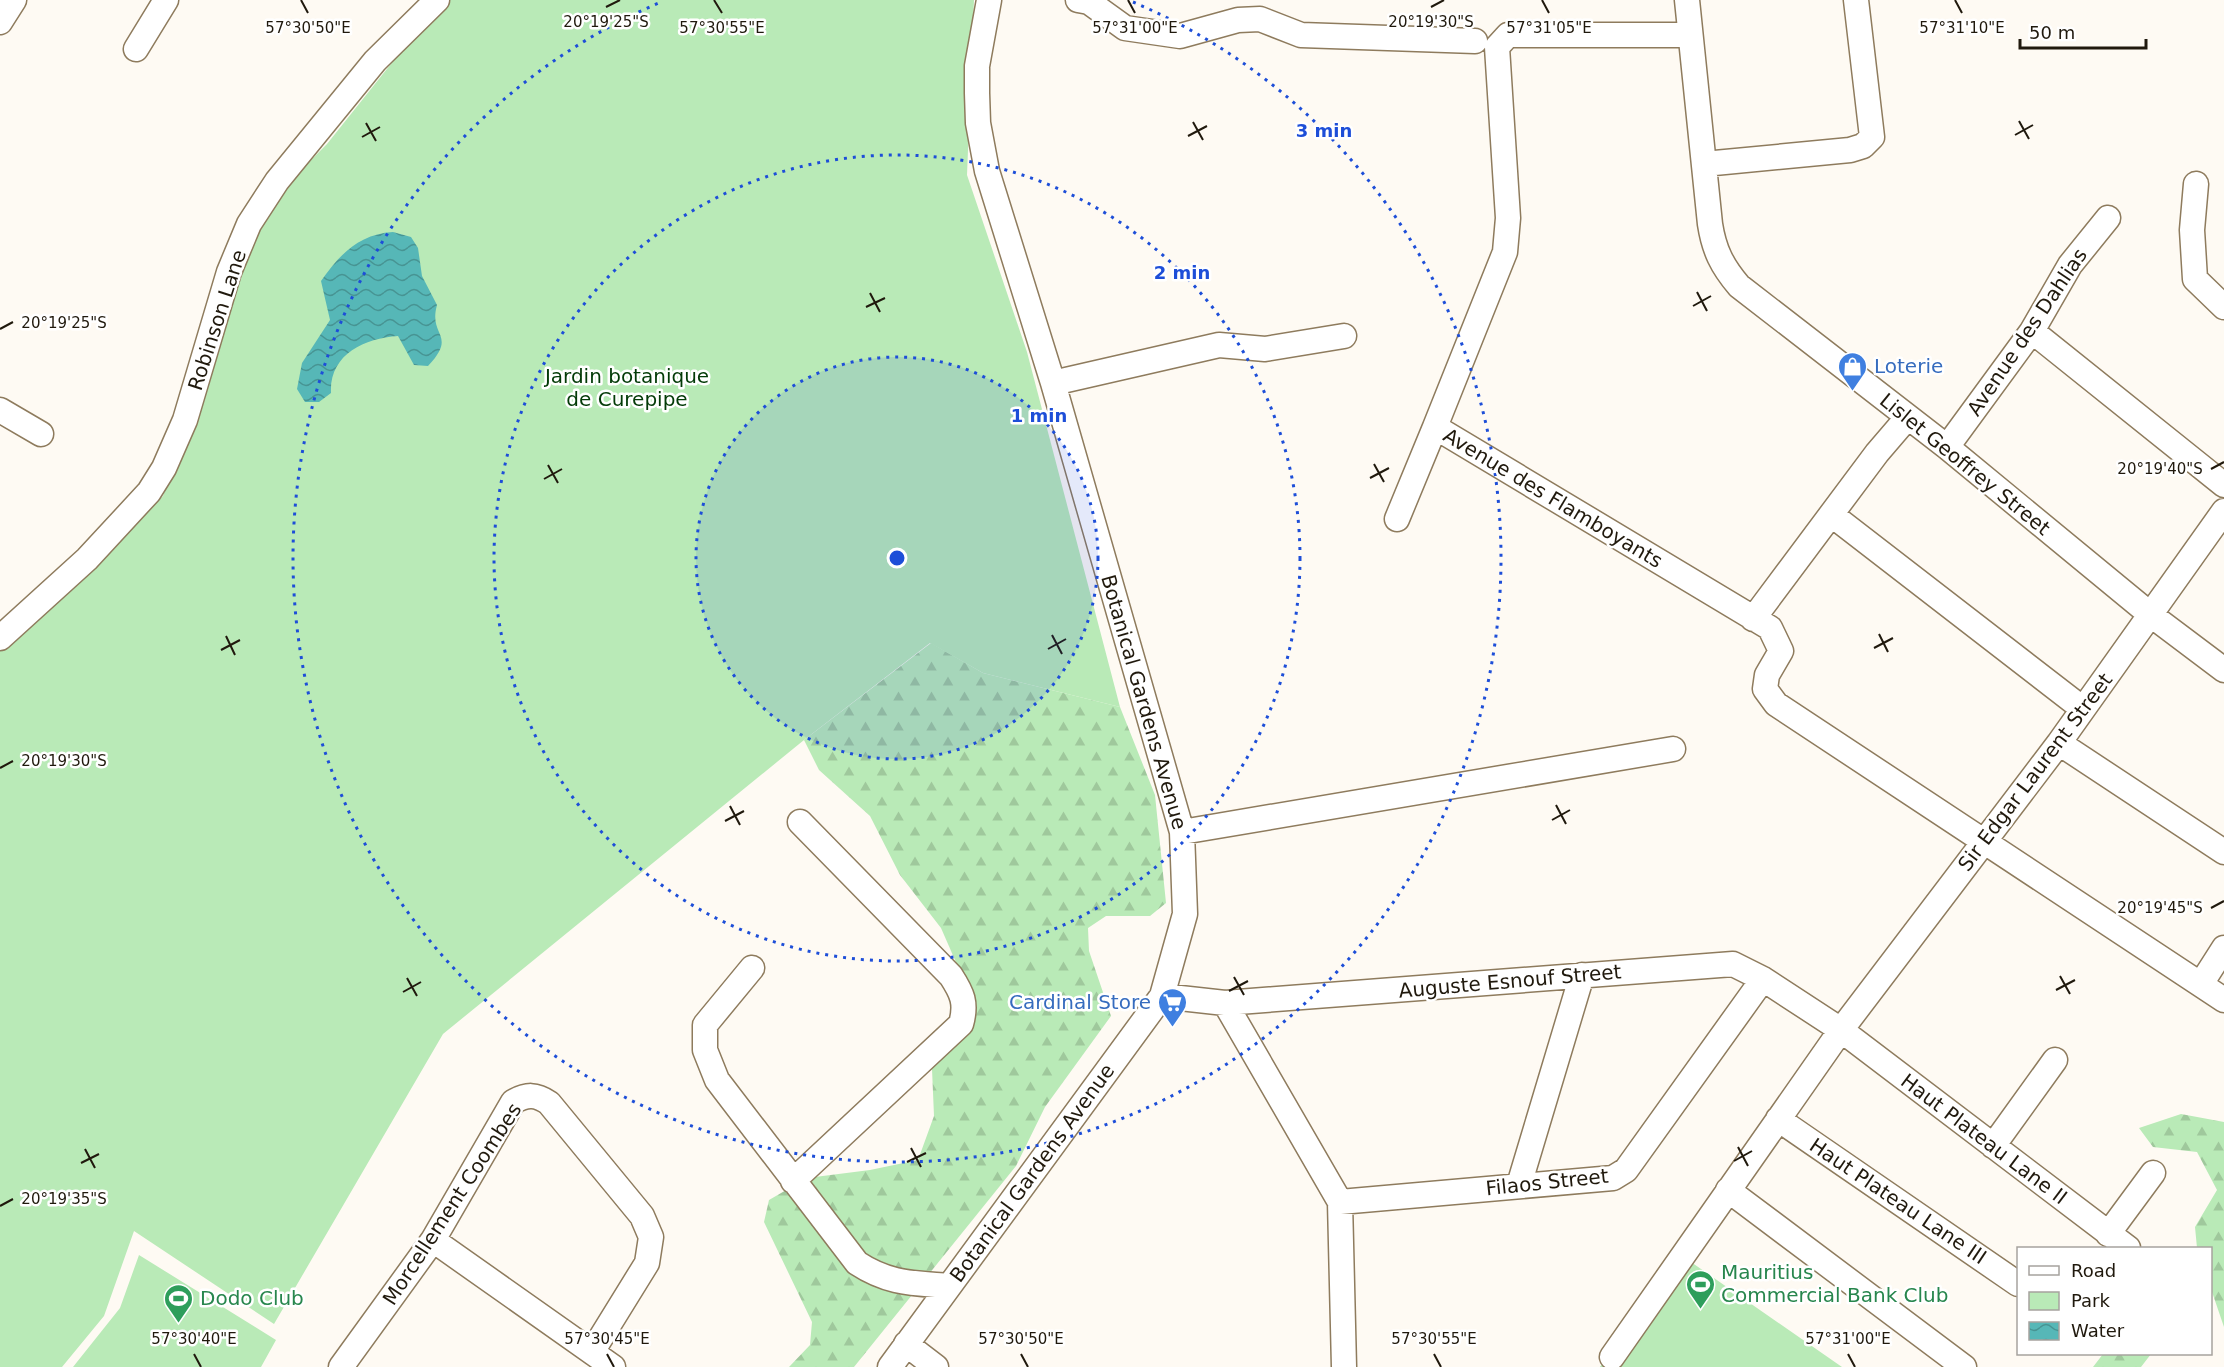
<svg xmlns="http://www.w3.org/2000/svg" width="2224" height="1367" viewBox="0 0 2224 1367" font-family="'DejaVu Sans',sans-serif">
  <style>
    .forest { fill: url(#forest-firs) }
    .green { fill: #b9eab7 }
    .water { fill: url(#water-waves) }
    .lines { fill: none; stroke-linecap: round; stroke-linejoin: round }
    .minor-casing { stroke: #8e7b5d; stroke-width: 27 }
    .minor { stroke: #fff; stroke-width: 24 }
    .ticks { fill: none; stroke: #20190d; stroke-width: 2 }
    .ring { fill: none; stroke: #1d4ed8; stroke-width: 3; stroke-dasharray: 3 6 }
    .labels { text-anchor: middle; stroke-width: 5; stroke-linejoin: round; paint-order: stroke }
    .street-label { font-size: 20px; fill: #20190d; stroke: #fff }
    .shop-label { font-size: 20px; fill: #366cbe; stroke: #fff; text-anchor: start }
    .park-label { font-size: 20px; fill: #033b07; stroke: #fff }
    .leisure-label { font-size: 20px; fill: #27864d; stroke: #fff; text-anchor: start }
    .ticks-label { font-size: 15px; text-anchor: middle; fill: #20190d; stroke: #fff; stroke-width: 5; stroke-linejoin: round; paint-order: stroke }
    .centre { fill: #1d4ed8; stroke: #fff; stroke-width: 3 }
    .ring-label { font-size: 18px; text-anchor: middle; font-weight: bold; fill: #1d4ed8; stroke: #fff; stroke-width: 5; stroke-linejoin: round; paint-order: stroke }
  </style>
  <defs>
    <pattern id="forest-firs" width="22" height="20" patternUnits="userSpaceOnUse" patternTransform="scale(1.5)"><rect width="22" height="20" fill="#b9eab7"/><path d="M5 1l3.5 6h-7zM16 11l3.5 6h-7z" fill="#9fc89c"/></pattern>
    <pattern id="water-waves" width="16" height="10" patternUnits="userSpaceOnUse" patternTransform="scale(1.5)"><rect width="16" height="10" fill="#56b7b7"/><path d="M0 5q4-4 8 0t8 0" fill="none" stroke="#479493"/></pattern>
  </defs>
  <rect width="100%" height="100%" fill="#fefaf3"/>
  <!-- forest -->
  <path class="forest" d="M931 643 983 673 1120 707 1155 795 1166 903 1150 916H1106L1088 928 1089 951 1111 1016 1045 1107 1016 1166 854 1367H789L810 1345 812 1322 764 1222 769 1200 807 1178 870 1170 918 1160 934 1116 932 1069 969 1015V992L941 928 900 875 870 816 819 770 804 740Z
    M2181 1114 2224 1122V1327L2211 1289 2210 1248H2197L2195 1227 2217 1190 2197 1152 2153 1147 2139 1128Z
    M2103 1354H2151L2141 1367H2093Z"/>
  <!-- green -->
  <path class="green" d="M442 0H974L967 175 1027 352 1120 707 983 673 930 643 804 740 443 1034 274 1324 134 1231 104 1316 62 1367H0V647L163 496 257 233 285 186 327 144Z
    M1678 1253 1842 1367H1600Z
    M139 1255 276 1340 261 1367H73L120 1308Z"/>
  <!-- water -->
  <path class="water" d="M393 232 411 237 418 248 422 276 437 305C428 337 458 334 428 366L414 365 398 336C364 338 329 355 331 393L319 402H305L297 389 302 363 330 320 321 281C339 255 359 234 393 232Z"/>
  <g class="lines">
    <defs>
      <path id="minor" d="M1078 0 1089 2 1125 28 1180 36 1238 20 1260 19 1301 35 1475 41
        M1687 0 1710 224C1714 250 1722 266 1739 286L1947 447 2151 615 2224 670
        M0 22 14 0
        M1690 35H1508L1497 47 1508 218 1505 252 1435 427 1770 628 1781 651 1767 675 1765 689 1776 704 2224 1000
        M136 49 166 0
        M1704 164 1850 150 1863 146 1872 137 1856 0
        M2196 184 2192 230 2195 279 2224 307
        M2032 331 2224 485
        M1053 383 1219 345 1265 349 1344 336
        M0 410 41 434
        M1947 447 2032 331 2070 265 2108 218
        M1832 515 2083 709
        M1397 519 1435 427
        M1753 619 1877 453 1907 418
        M0 638 87 559 149 492 164 468 185 420 229 272 249 224 277 181 375 61 437 0
        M2059 743 2224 852
        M1182 832 1673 749
        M752 968 705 1025V1050L717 1080 857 1263C889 1284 913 1283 949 1286
        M2201 984 2224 948
        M1162 996 1225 1003 1733 964 1763 979 1841 1030 2128 1248
        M1225 1003 1340 1202 1344 1367
        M1778 1119 2018 1284
        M1993 1146 2055 1060
        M793 1181 961 1024C967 1003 962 993 951 976L800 822
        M1519 1185 1582 975
        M1728 1190 1964 1367
        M1340 1202 1613 1178 1626 1170 1763 979
        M2108 1234 2153 1173
        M433 1240 613 1367
        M906 1344 936 1367
        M1612 1357 1841 1030 2059 743 2224 511
        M341 1367 433 1240 513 1102C527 1094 536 1094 549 1103L642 1216 651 1237 647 1263 592 1352
        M890 1367 1162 996 1185 914 1182 832 1053 383 987 171 978 123 977 93V66L989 0"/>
    </defs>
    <!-- minor casing -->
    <use href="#minor" class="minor-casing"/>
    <!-- minor -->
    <use href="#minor" class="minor"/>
  </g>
  <!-- ticks -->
  <path class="ticks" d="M301 0 308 13M714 0 722 13M1128 0 1135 13M1542 0 1549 13M1955 0 1962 13M606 7 620 0M1431 7 1444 0M2019 121 2029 139M1193 122 1203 140M366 123 376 141M2015 135 2033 125M1188 136 1207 126M362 137 380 127M1697 292 1707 311M870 293 880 312M1693 306 1711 296M866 307 885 298M0 329 13 322M1374 464 1384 482M548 465 558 483M2211 469 2224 462M1370 478 1389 468M544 479 562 469M1879 634 1888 652M1052 635 1062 654M226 636 235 655M1874 648 1893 638M1048 649 1066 639M221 650 240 640M0 768 13 761M1556 805 1566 824M730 806 740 825M1552 820 1570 810M725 821 744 811M2211 908 2224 901M2060 976 2070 994M1234 977 1244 995M407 978 417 996M2056 990 2075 980M1229 991 1248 981M403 992 421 982M1738 1147 1748 1166M911 1148 921 1167M85 1149 95 1168M1734 1161 1752 1151M907 1162 926 1153M81 1163 99 1154M0 1206 13 1199M194 1354 201 1367M607 1354 614 1367M1021 1354 1028 1367M1434 1354 1441 1367M1848 1354 1855 1367"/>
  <!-- distance rings -->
  <circle cx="897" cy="558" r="201" fill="#1d4ed8" fill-opacity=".12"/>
  <g class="ring">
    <circle cx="897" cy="558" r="201"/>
    <circle cx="897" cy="558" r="403"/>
    <path d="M1133 2A604 604 0 1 1 661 2"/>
  </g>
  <!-- icons -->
  <defs>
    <symbol id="shop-pin" viewBox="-11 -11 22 30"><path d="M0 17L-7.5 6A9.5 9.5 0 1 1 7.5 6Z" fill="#3f7fe0" stroke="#fff"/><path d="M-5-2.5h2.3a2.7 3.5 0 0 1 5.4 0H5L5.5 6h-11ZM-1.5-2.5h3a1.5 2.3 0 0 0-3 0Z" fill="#fff"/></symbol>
    <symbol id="supermarket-pin" viewBox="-11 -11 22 30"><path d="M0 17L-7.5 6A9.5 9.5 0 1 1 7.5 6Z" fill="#3f7fe0" stroke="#fff"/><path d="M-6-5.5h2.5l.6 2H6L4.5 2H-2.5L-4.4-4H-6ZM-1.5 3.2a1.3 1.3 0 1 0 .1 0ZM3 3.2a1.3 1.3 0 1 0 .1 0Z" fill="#fff"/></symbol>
    <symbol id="stadium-pin" viewBox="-11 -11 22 30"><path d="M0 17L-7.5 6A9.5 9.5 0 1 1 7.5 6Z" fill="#2e9e5b" stroke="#fff"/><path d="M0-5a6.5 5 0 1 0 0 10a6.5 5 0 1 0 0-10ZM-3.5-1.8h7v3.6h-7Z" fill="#fff"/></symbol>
  </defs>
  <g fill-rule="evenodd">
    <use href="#shop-pin" x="1836" y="350" width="33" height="45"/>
    <use href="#supermarket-pin" x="1156" y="986" width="33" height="45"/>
    <use href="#stadium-pin" x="1684" y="1268" width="33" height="45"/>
    <use href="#stadium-pin" x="162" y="1282" width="33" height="45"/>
  </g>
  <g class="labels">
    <!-- street labels -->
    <g class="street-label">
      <text transform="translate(217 320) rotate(-72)" y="7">Robinson Lane</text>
      <text transform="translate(2027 332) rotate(-56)" y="7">Avenue des Dahlias</text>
      <text transform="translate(1965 464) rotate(39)" y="7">Lislet Geoffrey Street</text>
      <text transform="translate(1553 498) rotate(31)" y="7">Avenue des Flamboyants</text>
      <text transform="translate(1144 702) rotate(74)" y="7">Botanical Gardens Avenue</text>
      <text transform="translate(2035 772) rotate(-53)" y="7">Sir Edgar Laurent Street</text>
      <text transform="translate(1510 981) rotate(-5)" y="7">Auguste Esnouf Street</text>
      <text transform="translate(1984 1139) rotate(37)" y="7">Haut Plateau Lane II</text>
      <text transform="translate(1032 1173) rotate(-54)" y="7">Botanical Gardens Avenue</text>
      <text transform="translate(1547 1182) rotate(-6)" y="7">Filaos Street</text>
      <text transform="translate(1898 1201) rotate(34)" y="7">Haut Plateau Lane III</text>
      <text transform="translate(452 1204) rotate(-57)" y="7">Morcellement Coombes</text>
    </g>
    <!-- shop labels -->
    <g class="shop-label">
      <text x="1874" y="373">Loterie</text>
      <text x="1151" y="1009" text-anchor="end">Cardinal Store</text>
    </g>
    <!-- park labels -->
    <g class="park-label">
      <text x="627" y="383">Jardin botanique<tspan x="627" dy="23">de Curepipe</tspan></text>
    </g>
    <!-- leisure labels -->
    <g class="leisure-label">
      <text x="1721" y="1279">Mauritius<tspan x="1721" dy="23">Commercial Bank Club</tspan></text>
      <text x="200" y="1305">Dodo Club</text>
    </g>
  </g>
  <g class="ticks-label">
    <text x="606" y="27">20°19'25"S</text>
    <text x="1431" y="27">20°19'30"S</text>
    <text x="308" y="33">57°30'50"E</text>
    <text x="722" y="33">57°30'55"E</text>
    <text x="1135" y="33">57°31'00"E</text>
    <text x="1549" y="33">57°31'05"E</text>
    <text x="1962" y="33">57°31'10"E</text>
    <text x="64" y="328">20°19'25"S</text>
    <text x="2160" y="474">20°19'40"S</text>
    <text x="64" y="766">20°19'30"S</text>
    <text x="2160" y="913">20°19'45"S</text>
    <text x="64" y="1204">20°19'35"S</text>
    <text x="194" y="1344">57°30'40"E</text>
    <text x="607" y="1344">57°30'45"E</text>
    <text x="1021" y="1344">57°30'50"E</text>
    <text x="1434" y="1344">57°30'55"E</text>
    <text x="1848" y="1344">57°31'00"E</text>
  </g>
  <circle cx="897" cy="558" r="9" class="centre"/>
  <g class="ring-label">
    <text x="1324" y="137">3 min</text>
    <text x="1182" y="279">2 min</text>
    <text x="1039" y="422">1 min</text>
  </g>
  <!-- legend -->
  <rect x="2017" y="1247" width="195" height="108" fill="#ffffff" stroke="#a6a39e" stroke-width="1.5"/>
  <rect x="2029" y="1266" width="30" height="9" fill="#ffffff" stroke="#a6a39e" stroke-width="1.5"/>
  <text x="2071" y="1277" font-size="18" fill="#20190d">Road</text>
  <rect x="2029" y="1292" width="30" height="18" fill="#b9eab7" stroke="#a6a39e" stroke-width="1.5"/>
  <text x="2071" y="1307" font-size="18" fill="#20190d">Park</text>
  <rect x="2029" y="1322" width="30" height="18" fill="url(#water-waves)" stroke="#a6a39e" stroke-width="1.5"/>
  <text x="2071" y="1337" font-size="18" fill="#20190d">Water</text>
  <!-- scale -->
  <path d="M2020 39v9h126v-9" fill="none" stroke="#20190d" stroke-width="3"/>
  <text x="2029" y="39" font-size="18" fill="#20190d" stroke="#ffffff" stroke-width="4.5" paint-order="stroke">50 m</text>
</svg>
